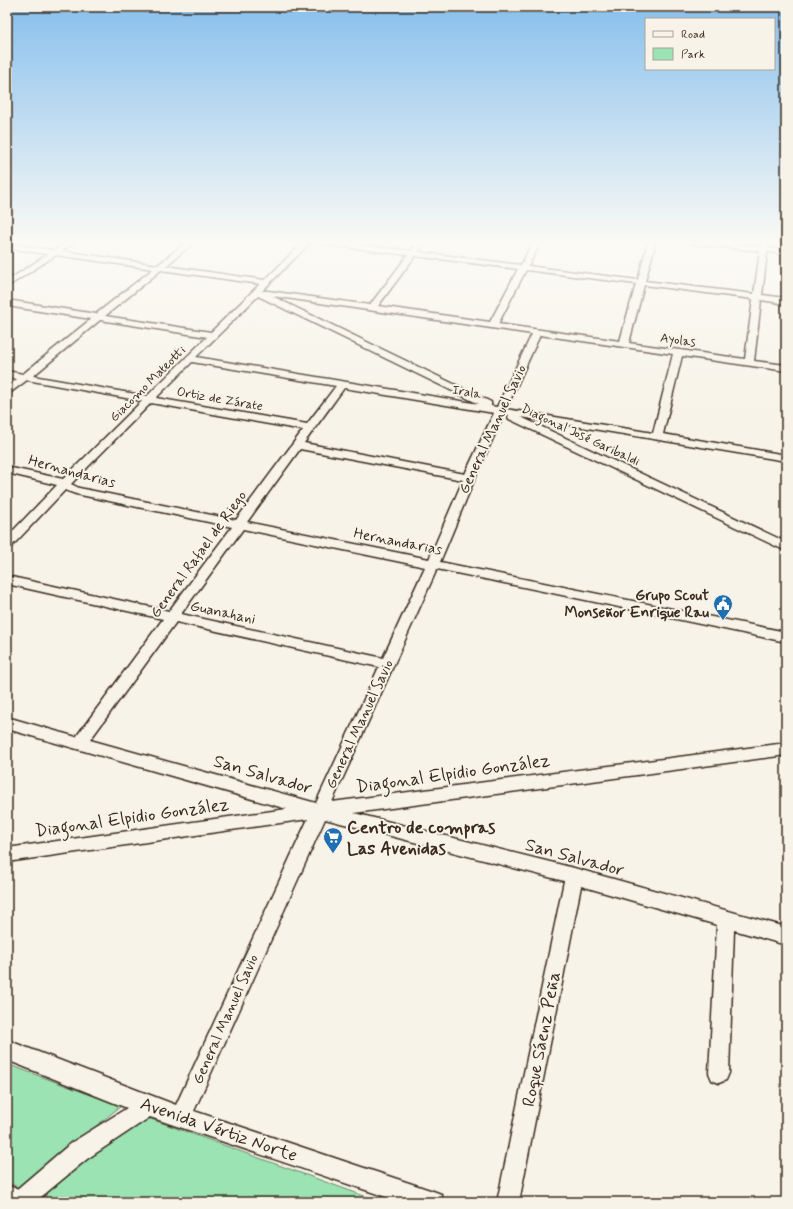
<svg xmlns="http://www.w3.org/2000/svg" width="793" height="1209" viewBox="0 0 793 1209" font-family="Mynerve,sans-serif">
  <style>
    .green { fill: #9be3b2; stroke: #6b8668 }
    .lines { fill: none; stroke-linecap: round; stroke-linejoin: round }
    .minor-casing { stroke: #3b2a1e; stroke-width: 3 }
    .minor { fill: #f7f3e8; fill-rule: evenodd }
    .labels { text-anchor: middle; stroke-width: 4; stroke-linejoin: round; paint-order: stroke }
    .far-street-label { font-size: 13px; fill: #3b2a1e; stroke: #f7f3e8 }
    .street-label { font-size: 15px; fill: #3b2a1e; stroke: #f7f3e8 }
    .poi-label { font-size: 15px; font-weight: bold; fill: #3b2a1e; stroke: #f7f3e8; text-anchor: end }
    .near-street-label { font-size: 18px; fill: #3b2a1e; stroke: #f7f3e8 }
    .near-poi-label { font-size: 18px; font-weight: bold; fill: #3b2a1e; stroke: #f7f3e8; text-anchor: start }
  </style>
  <rect width="100%" height="100%" fill="#f7f3e8"/>
  <filter id="ink" filterUnits="userSpaceOnUse"><feTurbulence type="fractalNoise" baseFrequency=".025" numOctaves="2"/><feDisplacementMap in="SourceGraphic" scale="8" xChannelSelector="R" yChannelSelector="G"/><feConvolveMatrix kernelMatrix="1 2 1 2 8 2 1 2 1" color-interpolation-filters="sRGB"/></filter>
  <g filter="url(#ink)">
    <!-- green -->
    <path class="green" d="M7 1064 121 1106 20 1188 7 1182Z
      M146 1119H151L381 1202H54L46 1199 45 1193 94 1153Z"/>
    <g class="lines">
      <defs>
        <path id="minor" d="M66 242H75L62 251 158 265 186 242H194L166 266 265 280 303 242H311L262 291H268L370 305 408 255 322 244 318 242H338L411 251 418 242H426L418 252 521 265 533 242H541L528 266 638 280 648 242H656L645 281 754 294 760 251 694 244 690 242H713L761 247V242H769L768 248 786 250V254L767 252 762 295 786 298V304L761 300 754 361 786 365V371L682 356 663 434 786 455V461L521 417 786 542V551L509 419 508 417 509 415 504 414 475 478 440 562 786 632V642L437 569 332 802 786 743V755L354 813 574 868 786 927V945L734 930 729 1073 726 1080 719 1083 712 1080 709 1073 717 925 581 886 519 1202H497L564 881 325 819 194 1111 433 1191 441 1194 444 1202H401L150 1117 87 1159 35 1202H7V1185L17 1189 71 1143 127 1108 7 1060V1040L176 1105 308 819 7 862V848L287 809 7 729V717L76 737 163 619 7 584V576L169 611 232 527 76 494 65 490 11 547 7 548V537L57 485 7 473V467L63 479 142 401 27 380 7 395V387L17 379 7 377V371L23 374 91 319 7 306V300L96 314 153 269 56 255 7 287V281L48 254 7 248V244L54 250ZM415 256 518 269 490 322 378 306ZM161 270 260 284 211 332 105 316ZM526 270 636 284 620 341 498 324ZM644 285 753 299 745 359 629 343ZM258 296 479 404 196 357ZM272 296 532 334 497 407 491 406V402ZM100 320 207 337 147 396 33 376ZM540 335 673 354 653 433 506 409ZM192 362 336 386 307 424 156 398ZM344 388 494 413 465 474 304 443ZM151 403 303 430 236 520 79 488 71 484ZM300 449 463 480 429 559 247 522ZM243 529 425 567 383 658 181 614ZM176 622 379 667 316 803 90 740Z"/>
      </defs>
      <!-- minor casing -->
      <use href="#minor" class="minor-casing"/>
      <!-- minor -->
      <use href="#minor" class="minor"/>
    </g>
  </g>
  <!-- sky -->
  <linearGradient id="sky" x2="0" y2="1"><stop stop-color="#87bfed"/><stop offset="0.59" stop-color="#fbfaf5"/><stop offset="1" stop-color="#fbfaf5" stop-opacity="0"/></linearGradient>
  <rect width="793" height="411" fill="url(#sky)"/>
  <!-- icons -->
  <defs>
    <symbol id="civic-pin" viewBox="-11 -11 22 30"><path d="M0 17L-7.5 6A9.5 9.5 0 1 1 7.5 6Z" fill="#1f6fb2" stroke="#f7f3e8"/><path d="M-.6-6.5H3V-4.5H.6V-3L4-1V1h2V6H-6V1h2V-1L-.6-3ZM-1.2 2.5V6h2.4V2.5Z" fill="#fff"/></symbol>
    <symbol id="supermarket-pin" viewBox="-11 -11 22 30"><path d="M0 17L-7.5 6A9.5 9.5 0 1 1 7.5 6Z" fill="#1f6fb2" stroke="#f7f3e8"/><path d="M-6-5.5h2.5l.6 2H6L4.5 2H-2.5L-4.4-4H-6ZM-1.5 3.2a1.3 1.3 0 1 0 .1 0ZM3 3.2a1.3 1.3 0 1 0 .1 0Z" fill="#fff"/></symbol>
  </defs>
  <g fill-rule="evenodd">
    <use href="#civic-pin" x="712" y="593" width="22" height="30"/>
    <use href="#supermarket-pin" x="322" y="826" width="22" height="30"/>
  </g>
  <g class="labels">
    <!-- far-street labels -->
    <g class="far-street-label">
      <text transform="translate(678 339) rotate(8)" y="5">Ayolas</text>
      <text transform="translate(147 383) rotate(-45)" y="5">Giacomo Mateotti</text>
      <text transform="translate(467 391) rotate(10)" y="5">Irala</text>
      <text transform="translate(220 398) rotate(10)" y="5">Ortiz de Zárate</text>
      <text transform="translate(581 434) rotate(25)" y="5">Diagonal José Garibaldi</text>
    </g>
    <!-- street labels -->
    <g class="street-label">
      <text transform="translate(492 429) rotate(-65)" y="5">General Manuel Savio</text>
      <text transform="translate(72 471) rotate(15)" y="5">Hernandarias</text>
      <text transform="translate(398 541) rotate(11)" y="5">Hernandarias</text>
      <text transform="translate(198 554) rotate(-54)" y="5">General Rafael de Riego</text>
      <text transform="translate(223 612) rotate(12)" y="5">Guanahani</text>
      <text transform="translate(359 724) rotate(-65)" y="5">General Manuel Savio</text>
      <text transform="translate(225 1019) rotate(-66)" y="5">General Manuel Savio</text>
    </g>
    <!-- poi labels -->
    <g class="poi-label">
      <text x="709" y="600">Grupo Scout<tspan x="709" dy="17">Monseñor Enrique Rau</tspan></text>
    </g>
    <!-- near-street labels -->
    <g class="near-street-label">
      <text transform="translate(453 773) rotate(-8)" y="6">Diagonal Elpidio González</text>
      <text transform="translate(263 774) rotate(16)" y="6">San Salvador</text>
      <text transform="translate(132 817) rotate(-8)" y="6">Diagonal Elpidio González</text>
      <text transform="translate(575 857) rotate(15)" y="6">San Salvador</text>
      <text transform="translate(541 1039) rotate(-79)" y="6">Roque Sáenz Peña</text>
      <text transform="translate(219 1129) rotate(19)" y="6">Avenida Vértiz Norte</text>
    </g>
    <!-- near-poi labels -->
    <g class="near-poi-label">
      <text x="347" y="833">Centro de compras<tspan x="347" dy="21">Las Avenidas</tspan></text>
    </g>
  </g>
  <!-- margin -->
  <rect width="793" height="1209" fill="none" stroke="#f7f3e8" stroke-width="24"/>
  <rect x="12" y="12" width="769" height="1185" fill="none" stroke="#3b2a1e" stroke-width="1.5" filter="url(#ink)"/>
  <!-- legend -->
  <rect x="645" y="18" width="130" height="52" fill="#f7f3e8" stroke="#aca397"/>
  <rect x="653" y="31" width="20" height="6" fill="#f7f3e8" stroke="#aca397"/>
  <text x="681" y="38" font-size="12" fill="#3b2a1e">Road</text>
  <rect x="653" y="48" width="20" height="12" fill="#9be3b2" stroke="#aca397"/>
  <text x="681" y="58" font-size="12" fill="#3b2a1e">Park</text>
</svg>
